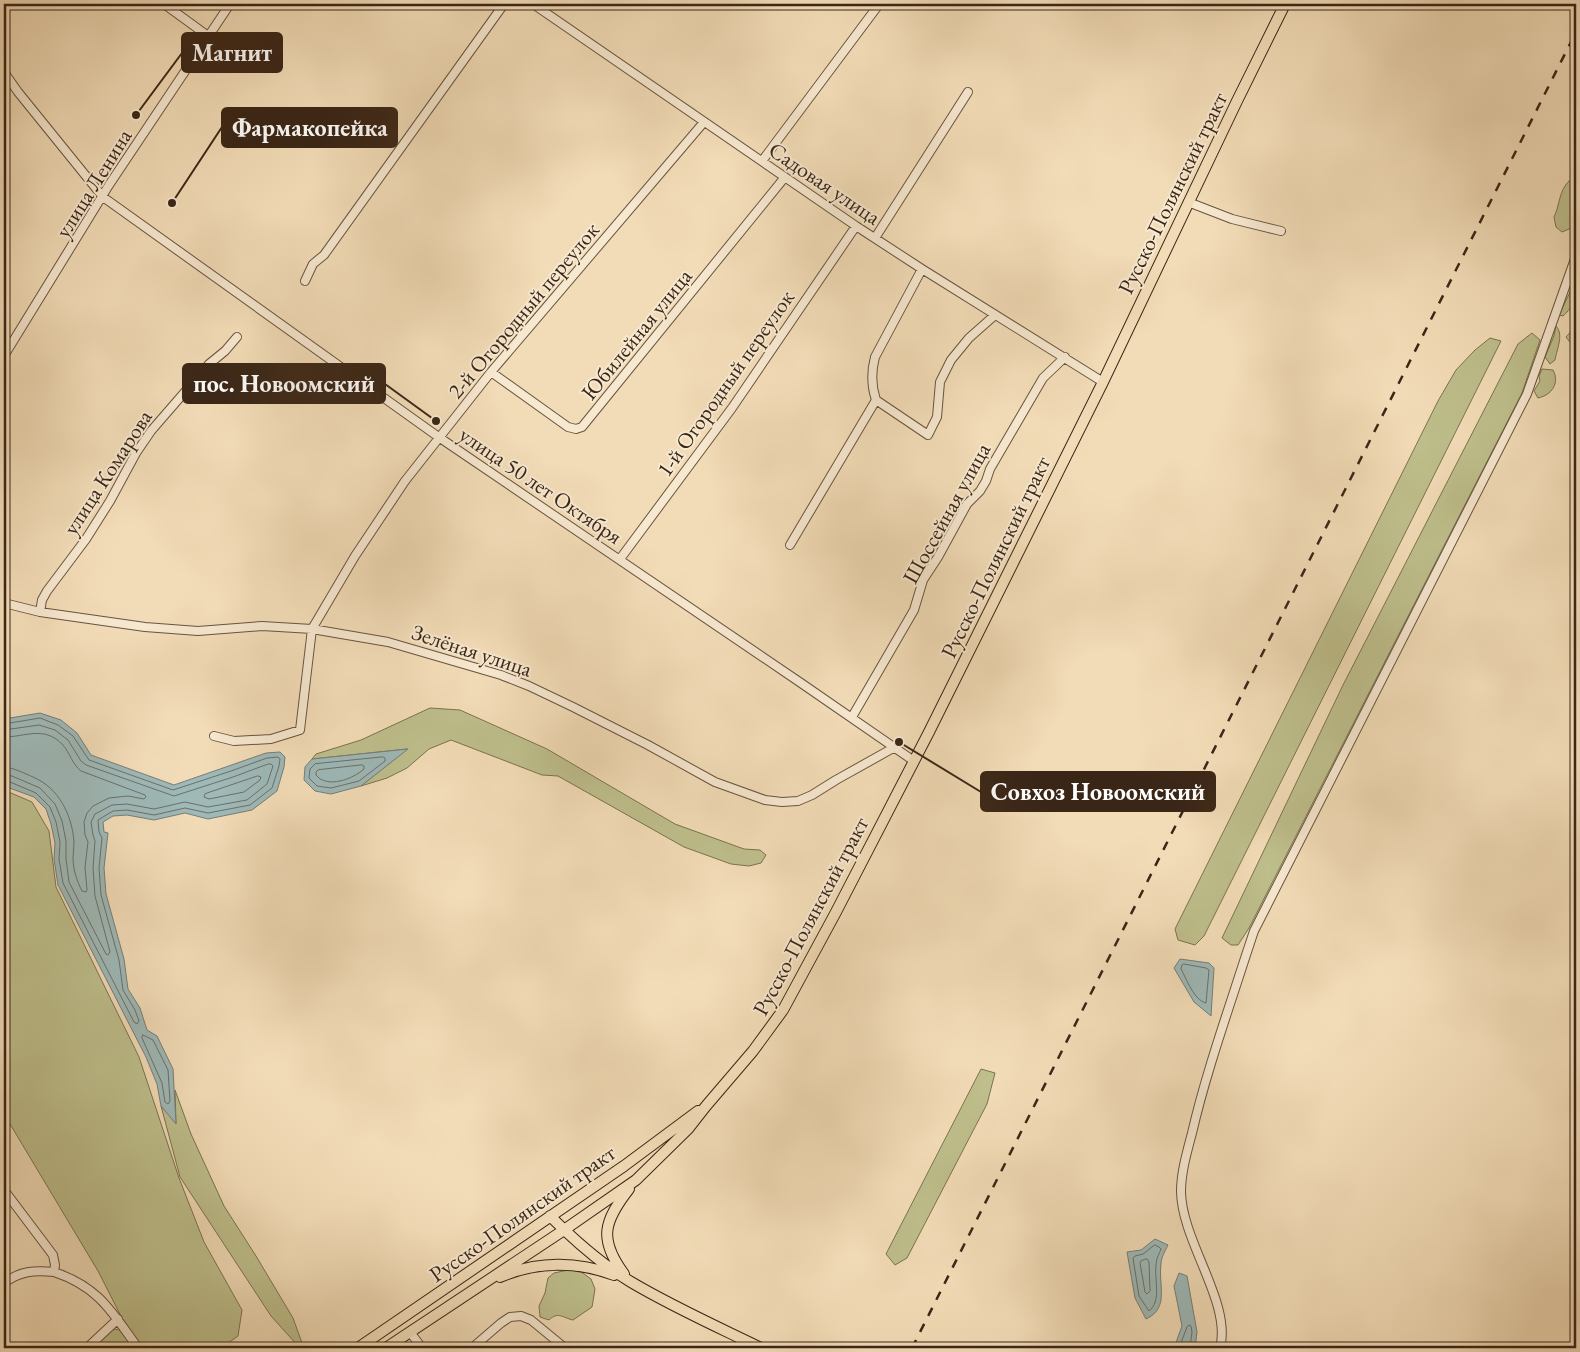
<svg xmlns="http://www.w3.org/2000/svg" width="1580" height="1352" viewBox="0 0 1580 1352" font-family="'EB Garamond',serif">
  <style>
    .green { fill: #bebf8c; stroke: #7c7252 }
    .water { fill: #9eb9b8; stroke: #767e78 }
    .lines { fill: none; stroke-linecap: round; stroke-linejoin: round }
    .shore { stroke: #6c7068; stroke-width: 1 }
    .minor-casing { stroke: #68543f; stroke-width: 10 }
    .major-casing { stroke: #3a2617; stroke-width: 12 }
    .minor { stroke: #f7e8d0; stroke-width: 8 }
    .major { stroke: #f2dcb7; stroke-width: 10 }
    .rail { stroke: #3a2617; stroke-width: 2.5; stroke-dasharray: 9 9; stroke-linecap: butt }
    .labels { text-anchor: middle; stroke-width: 4; stroke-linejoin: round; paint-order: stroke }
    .street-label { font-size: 22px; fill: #3a2617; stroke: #f7e8d0 }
    .leader { fill: none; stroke: #3a2617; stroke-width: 2 }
    .callout-dot { fill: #3a2617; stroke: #f7e8d0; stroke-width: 2 }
    .callout { fill: #3a2617; stroke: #3a2617; stroke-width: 2 }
    .callout-label { font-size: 24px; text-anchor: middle; font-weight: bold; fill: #fff }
  </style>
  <rect width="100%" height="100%" fill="#f2dcb7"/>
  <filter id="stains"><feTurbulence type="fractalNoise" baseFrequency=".004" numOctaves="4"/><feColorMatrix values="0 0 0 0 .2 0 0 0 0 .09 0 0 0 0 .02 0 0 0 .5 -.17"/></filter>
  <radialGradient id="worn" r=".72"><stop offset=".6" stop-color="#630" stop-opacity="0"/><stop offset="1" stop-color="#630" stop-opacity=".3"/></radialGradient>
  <!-- green -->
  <path class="green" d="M1576 173V221L1574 227 1562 232 1556 227 1554 217C1559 207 1559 195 1565 186 1568 181 1573 178 1576 173Z
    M1572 288 1575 290C1578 299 1570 310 1563 316L1559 315Z
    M1556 326C1564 334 1557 349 1555 360L1550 364 1545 357 1554 336Z
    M1576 326V350L1566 337Z
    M1532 333 1540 340 1522 393 1249 928 1238 945H1231L1222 938 1343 685 1518 344Z
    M1490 338 1501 341 1204 936 1195 945 1178 940 1175 929 1438 401 1456 370 1475 350Z
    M1542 369 1553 370C1560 383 1552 395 1538 398L1534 391 1540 381 1539 376Z
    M430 708 460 710 547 749 675 824 744 849 760 850 766 855 761 863 749 866 731 864 684 847 558 776 542 775 451 740 429 749 407 768 387 778 361 786 407 749 312 759 316 754 361 740Z
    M4 792 11 793 32 802 49 831 56 887 139 1057 179 1178 204 1242 242 1310 238 1336 221 1348H143L125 1324 98 1271 4 1114Z
    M981 1069 995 1073 987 1104 907 1258 895 1265 886 1254Z
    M175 1090 191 1134 224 1206 256 1256 293 1318 302 1343 298 1346 271 1316 180 1177 161 1106 176 1123Z
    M568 1270 580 1271 591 1279 595 1289 592 1307 573 1320C563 1318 558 1311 549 1320L540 1317 539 1306 545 1293 548 1278 554 1273Z
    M115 1329 123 1331 134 1348H91L105 1334Z"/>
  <!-- water -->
  <path class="water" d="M40 713 61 720 77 733 91 755 174 785 266 753 280 752 285 757 284 767 277 791 252 810 208 819 185 813 154 820 127 815 113 816 103 822 104 832 108 833 104 868 106 894 124 959 128 989 140 1008 147 1030 157 1036 173 1069 176 1124 161 1106 157 1084 146 1057 58 885 54 859 55 843 51 824 46 809 34 797 4 786V719Z
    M408 749 361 786 331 794 315 791 304 780 305 767 312 759Z
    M1180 959 1209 963 1214 968 1211 1016 1194 1002 1174 968Z
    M1155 1239 1168 1245C1165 1251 1161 1258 1161 1264 1158 1285 1170 1308 1146 1319L1135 1298 1127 1252 1141 1250Z
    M1179 1273 1187 1276 1197 1332 1195 1348H1174L1182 1326 1174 1286Z"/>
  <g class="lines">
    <!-- shore -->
    <path class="shore" d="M4 724 40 718 58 725 73 736 89 760 173 790 231 771 267 758 278 757 280 759 279 766 272 788 250 805 208 813 185 808 154 815 127 810 113 811 98 820 99 832 102 838 99 868 101 895 119 960 123 990 135 1010 139 1021 137 1024 134 1022 63 883 59 859 60 842 56 822 50 807 36 793 10 782 4 781
      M4 730 39 725 55 730 68 740 81 761 86 765 174 796 233 777 268 764H271L273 766 267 784 247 800 208 807 185 802 154 809 127 804 112 805 95 814 91 822 93 835 95 841 93 868 95 896 110 952 108 955 106 954 69 882 66 859V841L62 821 55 804 40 788 12 776 4 775
      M4 737C26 737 44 725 63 745 70 753 72 764 81 771L145 795 146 797 144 799 128 796 109 798 93 806 87 813 84 822 85 835 88 842 85 867 87 890 86 892 82 891C77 881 73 870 73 858 73 853 74 847 74 842 72 815 59 788 33 777 24 773 14 768 4 767
      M383 757 385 758V761L359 781 331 788 317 786 309 778 310 769 315 764Z
      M362 765 364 766V769C353 779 327 789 316 775V772L318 770Z
      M258 776 261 777 260 780 244 792 209 799 204 797 205 794Z
      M1184 964 1206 968 1209 970 1206 1003C1194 1000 1187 980 1181 969L1182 965Z
      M143 1035 153 1040 168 1070 170 1101 168 1104 165 1102 162 1083 142 1038Z
      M1155 1245 1159 1247 1161 1249C1159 1254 1156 1259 1156 1265 1154 1279 1162 1301 1149 1311L1139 1296 1133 1258 1135 1256 1143 1254Z
      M1147 1259 1149 1262 1150 1291 1147 1294 1145 1292 1140 1263 1141 1261Z
      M1179 1348 1187 1327 1189 1325 1191 1326 1192 1332 1190 1348"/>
    <defs>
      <path id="minor" d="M164 4 208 36
        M533 4 856 226 922 269 1103 382
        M4 72 18 92 103 197 440 438 801 683 914 761
        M762 161 877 7
        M1188 202 1232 219 1281 231
        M875 238 968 92
        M305 281 313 264 324 255 504 4
        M4 356 109 185 230 4
        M491 372 568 427 576 429 582 427 785 177
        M876 400 928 435 937 417 940 382 951 360 969 338 995 315
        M790 545 876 400C871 385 871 372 875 357L922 269
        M620 559 732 408 856 226
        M4 603 40 612 145 627 198 631 262 626 312 629 388 642 501 675 529 686 573 707 648 745 715 782 765 800 782 802 798 801 812 795 836 780 895 747
        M40 612 42 600 47 591 86 539 110 501 136 453 151 431 209 364 225 351 237 337
        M852 717 914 610 923 580 938 557 967 504 980 491 986 481 990 469 1043 378 1065 357
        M214 736 234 741 271 739 300 730 312 629 355 556 405 481 491 372 704 122
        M4 1190 53 1255 55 1265 54 1272C99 1287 112 1312 138 1348
        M4 1283C20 1271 34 1270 54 1272
        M410 1332 422 1348
        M87 1348 118 1319
        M472 1348 501 1323 510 1317 521 1316 531 1320 565 1348
        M1220 1348C1232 1303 1182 1242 1181 1192 1181 1172 1187 1152 1192 1133 1206 1073 1227 1014 1246 955L1254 931 1527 394 1576 256"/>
      <path id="major" d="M550 1216C575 1241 601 1264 631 1282 673 1307 718 1327 761 1348
        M624 1274C598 1239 604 1221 629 1189
        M500 1277C537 1261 577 1261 614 1275
        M358 1348 624 1166 698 1111
        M386 1348 564 1230 636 1180 688 1129 706 1106 753 1051 783 1010 836 912 929 732 1103 382 1237 101 1285 4"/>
    </defs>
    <!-- minor casing -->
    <use href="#minor" class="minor-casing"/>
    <!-- major casing -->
    <use href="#major" class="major-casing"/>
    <!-- minor -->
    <use href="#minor" class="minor"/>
    <!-- major -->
    <use href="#major" class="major"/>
    <!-- rail -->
    <path class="rail" d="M912 1348 1576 32"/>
  </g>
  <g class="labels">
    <!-- street labels -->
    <g class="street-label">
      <text transform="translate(93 183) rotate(-58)" y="8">улица Ленина</text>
      <text transform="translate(825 183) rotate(34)" y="8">Садовая улица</text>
      <text transform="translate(1172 193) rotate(-64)" y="8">Русско-Полянский тракт</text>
      <text transform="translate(523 310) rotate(-50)" y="8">2-й Огородный переулок</text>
      <text transform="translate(636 334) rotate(-51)" y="8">Юбилейная улица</text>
      <text transform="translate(725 383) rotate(-55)" y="8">1-й Огородный переулок</text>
      <text transform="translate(107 472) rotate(-57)" y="8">улица Комарова</text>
      <text transform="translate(541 485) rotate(34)" y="8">улица 50 лет Октября</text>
      <text transform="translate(946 513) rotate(-61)" y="8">Шоссейная улица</text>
      <text transform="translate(995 557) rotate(-64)" y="8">Русско-Полянский тракт</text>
      <text transform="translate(472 650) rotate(18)" y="8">Зелёная улица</text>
      <text transform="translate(810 916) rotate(-62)" y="8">Русско-Полянский тракт</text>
      <text transform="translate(522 1213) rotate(-35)" y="8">Русско-Полянский тракт</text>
    </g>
  </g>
  <!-- callouts -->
  <path class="leader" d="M136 115L182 53M172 203L222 127M436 421L385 384M899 742L981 792"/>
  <g class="callout-dot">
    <circle cx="136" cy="115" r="5"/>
    <circle cx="172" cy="203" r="5"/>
    <circle cx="436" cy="421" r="5"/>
    <circle cx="899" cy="742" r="5"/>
  </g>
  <g class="callout">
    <rect x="182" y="33" width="100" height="39" rx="5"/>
    <rect x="222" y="108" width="175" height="39" rx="5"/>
    <rect x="183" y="364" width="202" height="39" rx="5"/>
    <rect x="981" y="772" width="234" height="39" rx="5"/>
  </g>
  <g class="callout-label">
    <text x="232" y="61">Магнит</text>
    <text x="310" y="136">Фармакопейка</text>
    <text x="284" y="392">пос. Новоомский</text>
    <text x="1098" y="800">Совхоз Новоомский</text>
  </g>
  <!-- margin -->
  <rect width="1580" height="1352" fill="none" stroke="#f2dcb7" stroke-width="20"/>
  <rect x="5" y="5" width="1570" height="1342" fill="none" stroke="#3a2617" stroke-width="2.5"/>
  <rect x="10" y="10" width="1560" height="1332" fill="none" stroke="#3a2617"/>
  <rect width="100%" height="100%" filter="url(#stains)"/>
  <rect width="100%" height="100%" fill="url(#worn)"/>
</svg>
